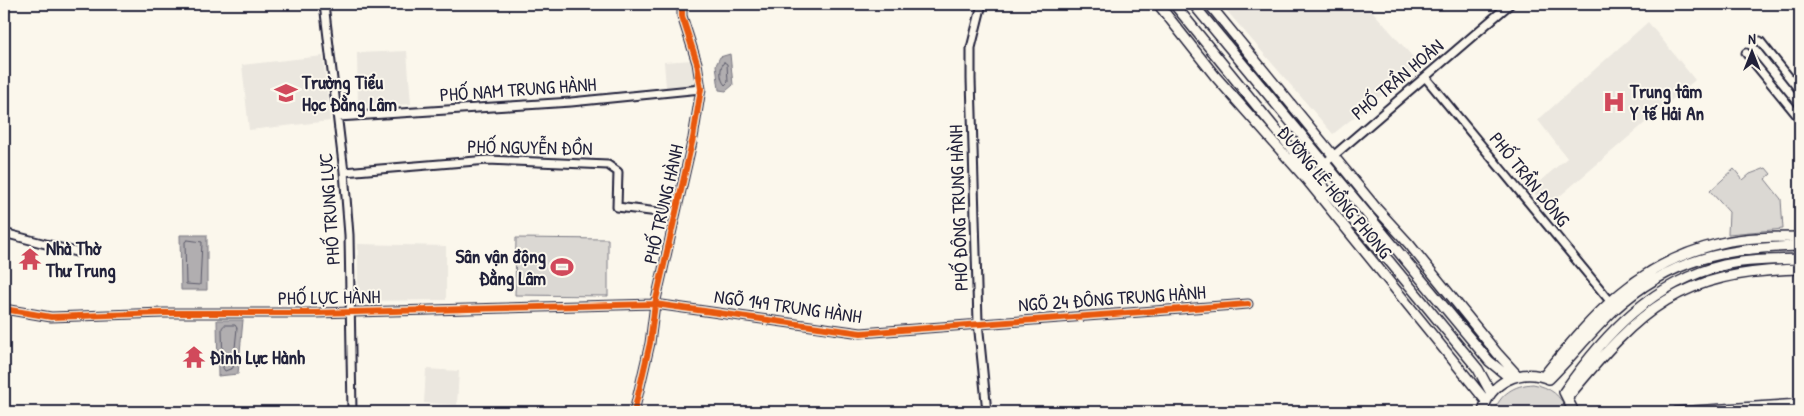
<svg xmlns="http://www.w3.org/2000/svg" width="1804" height="416" viewBox="0 0 1804 416" font-family="'Patrick Hand',sans-serif">
  <style>
    .built { fill: #ebe7df }
    .green { fill: #dbd8d3; stroke: #7e7d87 }
    .water { fill: #b1aeb0; stroke: #787681 }
    .lines { fill: none; stroke-linecap: round; stroke-linejoin: round }
    .shore { stroke: #5b5a6a; stroke-width: 1 }
    .minor-casing { stroke: #22223b; stroke-width: 11 }
    .major-casing { stroke: #22223b; stroke-width: 12 }
    .minor { stroke: #fbf7ec; stroke-width: 7 }
    .major { stroke: #fbf7ec; stroke-width: 9 }
    .cycleway-casing { stroke: #fbf7ec; stroke-width: 9 }
    .cycleway { stroke: #e8590c; stroke-width: 6 }
    .labels { text-anchor: middle; stroke-width: 4; stroke-linejoin: round; paint-order: stroke }
    .street-label { font-size: 19px; fill: #22223b; stroke: #fbf7ec }
    .poi-label { font-size: 19px; font-weight: bold; fill: #22223b; stroke: #fbf7ec; text-anchor: start }
  </style>
  <rect width="100%" height="100%" fill="#fbf7ec"/>
  <filter id="ink" filterUnits="userSpaceOnUse"><feTurbulence type="fractalNoise" baseFrequency=".02" numOctaves="2"/><feDisplacementMap in="SourceGraphic" scale="10" xChannelSelector="R" yChannelSelector="G"/><feConvolveMatrix kernelMatrix="1 2 1 2 8 2 1 2 1" color-interpolation-filters="sRGB"/></filter>
  <g filter="url(#ink)">
    <!-- built -->
    <path class="built" d="M1221 4H1366L1420 65 1333 134Z
      M1648 22 1695 80 1546 208 1531 189 1567 158 1538 120Z
      M407 51 411 104 358 108 357 53Z
      M323 56 330 121 249 130 242 65Z
      M692 60 694 85 666 87 664 62Z
      M358 244 446 246V300L358 301Z
      M426 369 459 371 457 405 424 403Z"/>
    <!-- green -->
    <path class="green" d="M1766 168 1771 174 1765 179 1781 199 1783 229 1728 234 1729 212 1710 191 1734 169 1743 180 1750 174Z
      M516 238 608 239V296L515 295Z
      M1533 384C1550 387 1562 396 1567 412H1494C1500 394 1514 385 1533 384Z"/>
    <!-- water -->
    <path class="water" d="M730 54 733 85 726 91 719 90 716 65 720 57Z
      M180 235H207V290H181Z
      M217 320H243L238 374 218 376Z"/>
    <g class="lines">
      <!-- shore -->
      <path class="shore" d="M724 62 727 64 728 82 725 85C720 80 719 68 724 62Z
        M188 240 202 242 200 285 186 284 185 242Z
        M225 325H235L237 328 233 368 225 371 223 368 222 328Z"/>
      <defs>
        <path id="minor" d="M324 4 344 172 349 235 352 412
          M982 4 971 48V79L978 322 987 412
          M1760 41 1800 91
          M1746 53 1800 119
          M1425 77 1610 301
          M338 117 571 102 701 89
          M344 172 488 160 608 165 618 172 617 207 675 214
          M1310 176 1510 4
          M4 233 76 252
          M4 309 51 317 163 313H316L655 304 861 333 1248 304
          M634 412 650 343 655 304 693 138 701 89 697 63 682 16V4"/>
        <path id="major" d="M1158 4 1215 76 1306 179 1486 401
          M1174 4 1312 174 1390 262 1478 369 1491 393
          M1193 4 1489 361 1510 378
          M1209 4 1377 209 1409 244 1497 353 1518 376
          M1543 377C1595 313 1637 263 1721 243 1746 237 1774 237 1800 237
          M1568 397C1642 307 1679 272 1800 269
          M1483 412C1489 382 1521 367 1549 379 1571 357 1591 332 1614 310 1671 258 1726 248 1800 246
          M1574 412 1564 392C1605 333 1653 282 1724 265 1749 259 1775 260 1800 259
          M1677 412 1800 404"/>
      </defs>
      <!-- minor casing -->
      <use href="#minor" class="minor-casing"/>
      <!-- major casing -->
      <use href="#major" class="major-casing"/>
      <!-- minor -->
      <use href="#minor" class="minor"/>
      <!-- major -->
      <use href="#major" class="major"/>
      <defs>
        <path id="cycleway" d="M4 309 51 317 163 313H316L655 304 861 333 1248 304
          M634 412 650 343 655 304 693 138 701 89 697 63 682 16V4"/>
      </defs>
      <!-- cycleway casing -->
      <use href="#cycleway" class="cycleway-casing"/>
      <!-- cycleway -->
      <use href="#cycleway" class="cycleway"/>
    </g>
  </g>
  <!-- icons -->
  <defs>
    <symbol id="school-bare" viewBox="-9 -9 18 18"><path d="M0-5L7-2L0 1L-7-2ZM-4 1L0 2.5L4 1V4Q0 6-4 4Z" fill="#d1495b" stroke="#fbf7ec" stroke-width="2.5" paint-order="stroke"/></symbol>
    <symbol id="hospital-bare" viewBox="-9 -9 18 18"><path d="M-5-5h3v3.5h4V-5h3V5h-3V1.5h-4V5h-3Z" fill="#d1495b" stroke="#fbf7ec" stroke-width="2.5" paint-order="stroke"/></symbol>
    <symbol id="temple-bare" viewBox="-9 -9 18 18"><path d="M0-6L5-2H3V0L6.5 2.5H4V6H1.5V3h-3V6H-4V2.5H-6.5L-3 0V-2H-5Z" fill="#d1495b" stroke="#fbf7ec" stroke-width="2.5" paint-order="stroke"/></symbol>
    <symbol id="stadium-bare" viewBox="-9 -9 18 18"><path d="M0-5a6.5 5 0 1 0 0 10a6.5 5 0 1 0 0-10ZM-3.5-1.8h7v3.6h-7Z" fill="#d1495b" stroke="#fbf7ec" stroke-width="2.5" paint-order="stroke"/></symbol>
  </defs>
  <g fill-rule="evenodd">
    <use href="#school-bare" x="270" y="77" width="32" height="32"/>
    <use href="#hospital-bare" x="1598" y="86" width="32" height="32"/>
    <use href="#temple-bare" x="14" y="243" width="32" height="32"/>
    <use href="#stadium-bare" x="546" y="251" width="32" height="32"/>
    <use href="#temple-bare" x="178" y="341" width="32" height="32"/>
  </g>
  <g class="labels">
    <!-- street labels -->
    <g class="street-label">
      <text transform="translate(1397 79) rotate(-40)" y="7">PHỐ TRẦN HOÀN</text>
      <text transform="translate(518 89) rotate(-4)" y="7">PHỐ NAM TRUNG HÀNH</text>
      <text transform="translate(530 147) rotate(1)" y="7">PHỐ NGUYỄN ĐỒN</text>
      <text transform="translate(1530 179) rotate(51)" y="7">PHỐ TRẦN ĐÔNG</text>
      <text transform="translate(1335 192) rotate(50)" y="7">ĐƯỜNG LÊ HỒNG PHONG</text>
      <text transform="translate(663 204) rotate(-77)" y="7">PHỐ TRUNG HÀNH</text>
      <text transform="translate(958 208) rotate(-92)" y="7">PHỐ ĐÔNG TRUNG HÀNH</text>
      <text transform="translate(329 209) rotate(-94)" y="7">PHỐ TRUNG LỰC</text>
      <text transform="translate(329 297) rotate(-1)" y="7">PHỐ LỰC HÀNH</text>
      <text transform="translate(1112 298) rotate(-4)" y="7">NGÕ 24 ĐÔNG TRUNG HÀNH</text>
      <text transform="translate(788 306) rotate(8)" y="7">NGÕ 149 TRUNG HÀNH</text>
    </g>
    <!-- poi labels -->
    <g class="poi-label">
      <text x="302" y="89">Trường Tiểu<tspan x="302" dy="22">Học Đằng Lâm</tspan></text>
      <text x="1630" y="98">Trung tâm<tspan x="1630" dy="22">Y tế Hải An</tspan></text>
      <text x="46" y="255">Nhà Thờ<tspan x="46" dy="22">Thư Trung</tspan></text>
      <text x="546" y="263" text-anchor="end">Sân vận động<tspan x="546" dy="22">Đằng Lâm</tspan></text>
      <text x="210" y="364">Đình Lực Hành</text>
    </g>
  </g>
  <!-- margin -->
  <rect width="1804" height="416" fill="none" stroke="#fbf7ec" stroke-width="20"/>
  <rect x="10" y="10" width="1784" height="396" fill="none" stroke="#22223b" stroke-width="2" filter="url(#ink)"/>
  <!-- north arrow -->
  <g transform="translate(1752 52)" stroke="#fbf7ec" stroke-width="4" paint-order="stroke">
  <path d="M0-4L9 19L0 12L-9 19Z" fill="#22223b"/>
  <text y="-8" font-size="14" font-weight="bold" text-anchor="middle" fill="#22223b">N</text>
  </g>
</svg>
